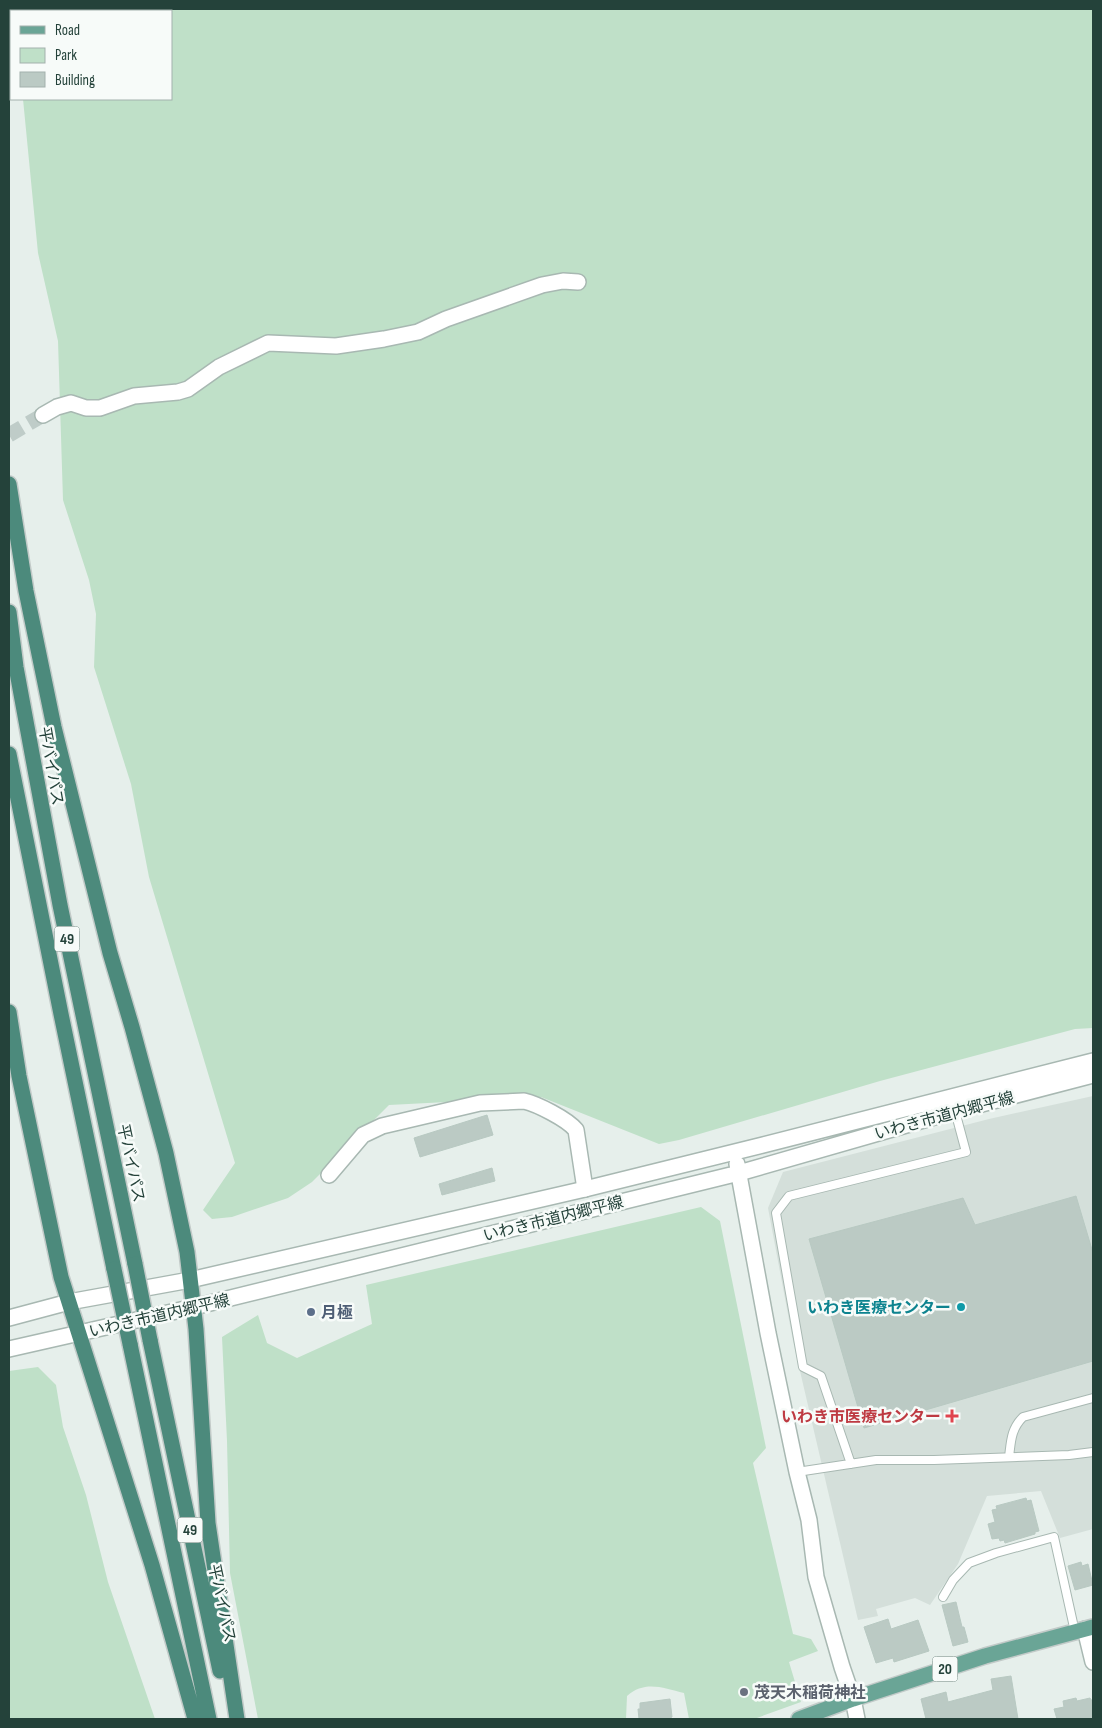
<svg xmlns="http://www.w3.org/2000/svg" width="1102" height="1728" viewBox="0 0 1102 1728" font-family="'Sofia Sans Condensed','Noto Sans JP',sans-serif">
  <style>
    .built { fill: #d4dfda }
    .green { fill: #bfe0c8 }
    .building { fill: #bbcac4; stroke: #b8c9c2 }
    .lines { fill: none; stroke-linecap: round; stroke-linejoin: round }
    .minor-tunnel { stroke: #bfccc8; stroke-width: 15; stroke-dasharray: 15 8; stroke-linecap: butt }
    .service-casing { stroke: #a8b8b2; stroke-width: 10 }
    .minor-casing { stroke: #a8b8b2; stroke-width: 18 }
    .tertiary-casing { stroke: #a8b8b2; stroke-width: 18 }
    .primary-casing { stroke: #c2cac8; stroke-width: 18 }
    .trunk-casing { stroke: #c2cac8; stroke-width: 18 }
    .service { stroke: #fff; stroke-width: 8 }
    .minor { stroke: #fff; stroke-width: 15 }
    .tertiary { stroke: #fff; stroke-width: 15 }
    .primary { stroke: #6aa596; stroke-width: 15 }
    .trunk { stroke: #4c8a7c; stroke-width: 15 }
    .trunk-bridge-casing { stroke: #c2cac8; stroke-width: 18; stroke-linecap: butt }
    .trunk-bridge { stroke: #4c8a7c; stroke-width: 15 }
    .culture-dot { fill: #0f9aa8; stroke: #f7fbf9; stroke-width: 2 }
    .service-dot { fill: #5c6f8a; stroke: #f7fbf9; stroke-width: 2 }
    .health-dot { fill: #e0444e; stroke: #f7fbf9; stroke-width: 2 }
    .worship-dot { fill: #6b7280; stroke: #f7fbf9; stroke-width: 2 }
    .labels { text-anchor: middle; stroke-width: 5; stroke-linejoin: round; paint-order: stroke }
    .shield { fill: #f7fbf9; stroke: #637a73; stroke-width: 1 }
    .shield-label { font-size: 15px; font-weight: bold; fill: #24423a }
    .street-label { font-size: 16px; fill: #24423a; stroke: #f7fbf9 }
    .culture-label { font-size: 16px; font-weight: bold; fill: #0d838f; stroke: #f7fbf9; text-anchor: end }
    .service-label { font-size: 16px; font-weight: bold; fill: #4e5e75; stroke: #f7fbf9; text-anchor: start }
    .health-label { font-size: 16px; font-weight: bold; fill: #be3a42; stroke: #f7fbf9; text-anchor: end }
    .worship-label { font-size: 16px; font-weight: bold; fill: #5b616d; stroke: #f7fbf9; text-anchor: start }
  </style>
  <rect width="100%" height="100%" fill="#e6efeb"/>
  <!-- built -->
  <path class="built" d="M1093 1096V1529L1060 1538 1041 1491 987 1496 958 1564 930 1605 915 1598 876 1609 878 1616 858 1620 793 1341 768 1208 783 1172 989 1119Z"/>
  <!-- green -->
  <path class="green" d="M31 9H1093V1028L1075 1029 880 1081 679 1140 659 1144 541 1097 389 1105 312 1182 288 1198 232 1217 212 1219 203 1210 235 1163 149 877 131 784 94 667 96 614 89 580 63 500 58 341 38 253 23 99H171V11H31Z
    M701 1207 720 1221 766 1448 753 1463 793 1634 811 1639 818 1651 789 1662 801 1702 754 1719H689L684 1693C663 1688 645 1680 627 1696L626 1719H258L230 1573 227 1441 222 1337 258 1315 267 1343 297 1358 372 1324 366 1285Z
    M38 1367 56 1385 63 1427 86 1495 108 1582 155 1719H9V1371Z"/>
  <!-- building -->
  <path class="building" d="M487 1115 493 1135 420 1157 414 1138Z
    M492 1168 495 1181 442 1195 439 1184Z
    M1076 1196 1093 1253V1361L864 1428 809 1239 963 1198 975 1225Z
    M1026 1498 1027 1501 1031 1500 1039 1531 1035 1532V1534L1005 1543 1004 1540 1000 1541 999 1538 992 1539 988 1524 995 1522 992 1510 997 1509 996 1506Z
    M1081 1562 1082 1566 1088 1564 1093 1585 1075 1590 1068 1566Z
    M956 1602 962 1627H964L968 1642 953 1646 942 1605Z
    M888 1619 891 1629 918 1620 929 1651 894 1662 893 1658 876 1663 864 1627Z
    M1011 1676 1018 1719H926L921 1699 946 1692 948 1702 993 1690 991 1679Z
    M1076 1698 1077 1701 1090 1698 1091 1700H1093V1719H1057L1054 1709 1064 1707 1063 1701Z
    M670 1699 672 1717 670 1718V1719H639L638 1709H640V1703Z"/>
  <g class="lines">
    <!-- minor-tunnel -->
    <path class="minor-tunnel" d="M9 435 43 415"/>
    <defs>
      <path id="service" d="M1009 1457C1011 1441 1011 1429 1023 1417L1093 1398
        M851 1464 821 1376 803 1367 776 1213 789 1196 966 1152 955 1111
        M797 1472 876 1460H934L1069 1455 1093 1452
        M943 1597 953 1580 969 1563 996 1553 1054 1537 1075 1632"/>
      <path id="minor" d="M43 415 57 407 71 403 86 408H100L134 396 178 392 188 389 219 367 268 343 336 346 384 339 418 332 446 319 542 285 563 281 578 282
        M329 1175 363 1135 382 1126 480 1103 524 1101C537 1104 567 1119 576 1130L585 1189
        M1085 1629 1093 1662"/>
      <path id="tertiary" d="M737 1164 768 1333 797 1472 809 1520 816 1577 842 1667 853 1699 857 1719
        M9 1318 69 1302 190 1280 585 1189 763 1145 1093 1061
        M9 1349 194 1307 739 1173 955 1111 1093 1075"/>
      <path id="primary" d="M799 1719 853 1699 985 1656 1093 1627"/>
      <path id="trunk" d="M9 484 26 591 54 727 110 953 132 1027 166 1153 187 1252 196 1329 208 1523 237 1719
        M9 612 16 667 60 905 135 1264
        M9 754 61 1014 114 1269
        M9 1012 19 1076 61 1277 152 1565 195 1719
        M150 1340 220 1671
        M130 1344 209 1719"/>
    </defs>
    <!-- service casing -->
    <use href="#service" class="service-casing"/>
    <!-- minor casing -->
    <use href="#minor" class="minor-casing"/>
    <!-- tertiary casing -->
    <use href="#tertiary" class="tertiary-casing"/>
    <!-- primary casing -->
    <use href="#primary" class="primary-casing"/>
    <!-- trunk casing -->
    <use href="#trunk" class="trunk-casing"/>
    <!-- service -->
    <use href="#service" class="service"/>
    <!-- minor -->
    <use href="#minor" class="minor"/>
    <!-- tertiary -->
    <use href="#tertiary" class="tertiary"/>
    <!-- primary -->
    <use href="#primary" class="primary"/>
    <!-- trunk -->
    <use href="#trunk" class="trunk"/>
    <defs>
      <path id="trunk-bridge" d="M135 1264 150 1340
        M114 1269 130 1344"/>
    </defs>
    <!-- trunk-bridge casing -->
    <use href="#trunk-bridge" class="trunk-bridge-casing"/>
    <!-- trunk-bridge -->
    <use href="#trunk-bridge" class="trunk-bridge"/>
  </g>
  <!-- markers -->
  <circle class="culture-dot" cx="961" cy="1307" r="5"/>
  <circle class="service-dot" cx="311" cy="1312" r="5"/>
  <path class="health-dot" d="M949.5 1408.5h5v5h5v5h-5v5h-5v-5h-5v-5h5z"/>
  <circle class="worship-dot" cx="744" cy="1692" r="5"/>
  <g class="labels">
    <!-- shield labels -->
    <g class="shield">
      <rect x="54.5" y="926.5" width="25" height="25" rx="4"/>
      <rect x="177.5" y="1517.5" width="25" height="25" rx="4"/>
      <rect x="932.5" y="1656.5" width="25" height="25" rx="4"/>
    </g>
    <g class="shield-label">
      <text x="67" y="944">49</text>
      <text x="190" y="1535">49</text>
      <text x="945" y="1674">20</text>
    </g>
    <!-- street labels -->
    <g class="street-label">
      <text transform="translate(52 766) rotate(80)" y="6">平バイパス</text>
      <text transform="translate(944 1115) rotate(-15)" y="6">いわき市道内郷平線</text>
      <text transform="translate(132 1163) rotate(78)" y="6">平バイパス</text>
      <text transform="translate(553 1218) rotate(-14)" y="6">いわき市道内郷平線</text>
      <text transform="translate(159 1315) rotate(-13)" y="6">いわき市道内郷平線</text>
      <text transform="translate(223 1603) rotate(78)" y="6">平バイパス</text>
    </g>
    <!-- culture labels -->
    <g class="culture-label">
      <text x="951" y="1313">いわき医療センター</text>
    </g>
    <!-- service labels -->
    <g class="service-label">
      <text x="321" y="1318">月極</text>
    </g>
    <!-- health labels -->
    <g class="health-label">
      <text x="941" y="1422">いわき市医療センター</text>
    </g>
    <!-- worship labels -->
    <g class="worship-label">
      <text x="754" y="1698">茂天木稲荷神社</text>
    </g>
  </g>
  <!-- border -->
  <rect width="1102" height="1728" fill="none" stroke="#24423a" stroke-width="20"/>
  <!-- legend -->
  <rect x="10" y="10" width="162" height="90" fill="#f7fbf9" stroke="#a3b1ad"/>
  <rect x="20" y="26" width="25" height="8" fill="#6aa596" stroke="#a3b1ad"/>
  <text x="55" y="35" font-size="15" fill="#24423a">Road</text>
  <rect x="20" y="48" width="25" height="15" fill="#bfe0c8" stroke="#a3b1ad"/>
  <text x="55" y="60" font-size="15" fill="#24423a">Park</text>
  <rect x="20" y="72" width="25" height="15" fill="#bbcac4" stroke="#a3b1ad"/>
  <text x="55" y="85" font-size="15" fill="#24423a">Building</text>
</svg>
